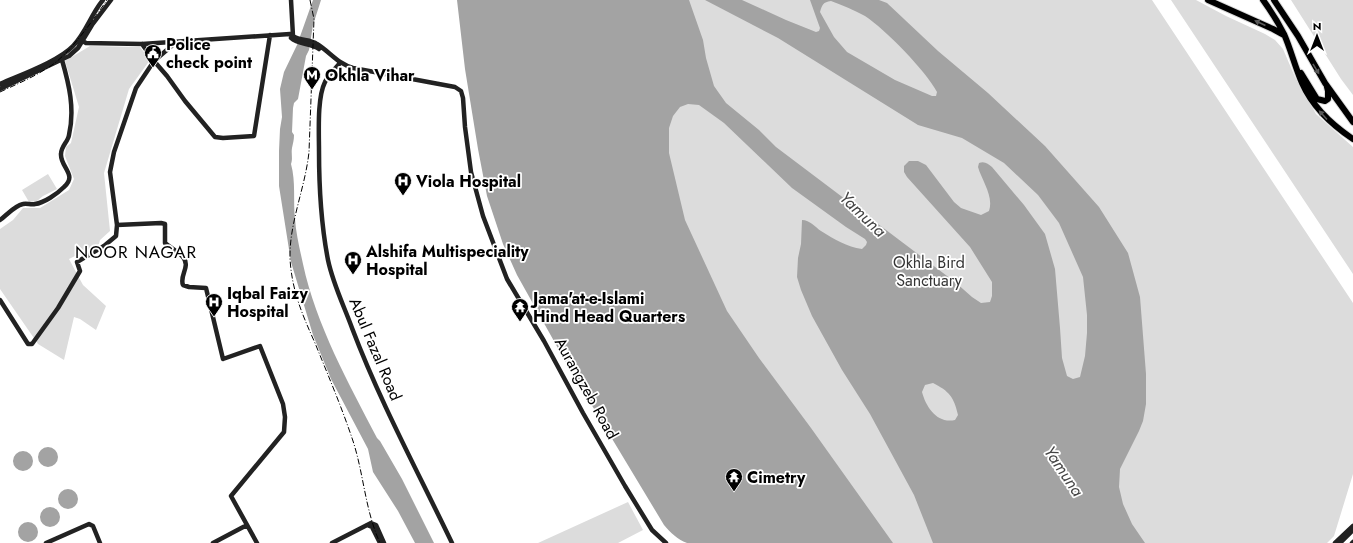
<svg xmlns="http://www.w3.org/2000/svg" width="1353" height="543" viewBox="0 0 1353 543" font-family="Jost,sans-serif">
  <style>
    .green { fill: #dcdcdc }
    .water { fill: #a3a3a3; fill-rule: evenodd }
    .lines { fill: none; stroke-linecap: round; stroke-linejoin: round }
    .highway-casing { stroke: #dbdbdb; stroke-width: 8 }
    .secondary { stroke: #222; stroke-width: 4.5 }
    .highway { stroke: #000; stroke-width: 6 }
    .rail { stroke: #000; stroke-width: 1; stroke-dasharray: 6 2 1 2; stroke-linecap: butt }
    .oneway { fill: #595959 }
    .labels { text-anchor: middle; stroke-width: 3.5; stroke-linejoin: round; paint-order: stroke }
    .poi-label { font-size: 16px; font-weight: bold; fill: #000; stroke: #fff; text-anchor: start }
    .park-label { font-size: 16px; fill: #333; stroke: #fff }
    .street-label { font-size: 16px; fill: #000; stroke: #fff }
    .water-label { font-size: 17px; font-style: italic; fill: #444; stroke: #fff }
    .neighbourhood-label { font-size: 17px; letter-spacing: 1px; fill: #000; stroke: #fff }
  </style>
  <rect width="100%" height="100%" fill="#fff"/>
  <!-- green -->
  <path class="green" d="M505 0H1152L1353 303V474L1334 536 1327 543H800Z
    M1171 0H1196L1226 16 1265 34 1275 40 1283 49 1295 77 1316 114 1353 147V274Z
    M1291 0H1353V95L1341 79Z
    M90 46 140 47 150 60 129 89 104 173 110 231 100 240 99 244 69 259 83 285 106 306 96 330 80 319 74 317 64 360 38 344 0 289V229L13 220 23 208H40L69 190 74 179 65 156 66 147 71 143 79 107 65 61Z
    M48 174 57 189 43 196 37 201 29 202 22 190Z
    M628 502 643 530 618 543H538Z"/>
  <!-- water -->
  <path class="water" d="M313 0H321L313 25 309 50 306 56 298 99 294 103 293 108 292 132 294 135C294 140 293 143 292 148 291 154 293 158 291 164 296 182 293 201 295 219 296 234 300 250 303 264 316 325 349 384 377 438L380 441 402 479 434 543H415L398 511 373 472 368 449 331 379 313 335 291 262 279 186V151L280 129 282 117 280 89 284 72 297 45Z
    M457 0H689L703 40 706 58 714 86 726 103 759 130 776 147 955 282 972 297 981 303 990 302 992 296V282L970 247 907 177 904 172V166L909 161H918L926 165 954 202 961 208 981 215 989 211C994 196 982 181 978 167L979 163C985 161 988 164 992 167L1024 205 1045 234 1055 269 1060 328 1062 358 1067 376 1073 379 1080 377 1085 356 1087 333V315L1083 277 1059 223 1038 195 1004 163 962 138 918 125 778 38 705 0H742L786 20 816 32 819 31 820 28 810 0H879L887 3 938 51 988 93 1045 146 1099 207 1128 253 1140 297 1146 374V404L1143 421 1139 431 1120 469 1119 487 1123 504 1132 524 1145 543H933L914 495 870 414 842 370 812 316 801 290 797 277 798 258 801 244 802 220C810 220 815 227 821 231 834 239 847 247 862 249L866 245 867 242 865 239 846 227 792 188 724 123 699 105 688 104 680 107 673 116 669 128V153L685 220 727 311 759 358 811 428 893 543H687C677 539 671 533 664 525L564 359 517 275 503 244 487 196 478 149 465 69ZM831 1C842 5 854 10 865 16 885 29 926 71 937 92L936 96H932L895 80 847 52 834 37 820 12C822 5 823 2 831 1ZM933 383C949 391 954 397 958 415L955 420C937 424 926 407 922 392L925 385Z
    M38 457a10 10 0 1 1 20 0a10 10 0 1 1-20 0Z
    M13 461a10 10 0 1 1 20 0a10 10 0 1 1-20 0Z
    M58 499a10 10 0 1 1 20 0a10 10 0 1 1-20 0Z
    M40 517a10 10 0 1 1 20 0a10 10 0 1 1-20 0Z
    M18 532a10 10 0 1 1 20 0a10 10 0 1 1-20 0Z"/>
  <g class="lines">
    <defs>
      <path id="highway" d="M1208 0 1273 29 1284 35
        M1263 0C1271 11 1278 22 1284 34 1291 50 1295 67 1302 83 1313 108 1332 125 1353 139
        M1274 0 1298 36 1325 83 1353 122
        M1301 73 1317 99 1325 101 1328 99V91L1327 87"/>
    </defs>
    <!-- highway casing -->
    <use href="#highway" class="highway-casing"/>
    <!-- secondary -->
    <path class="secondary" d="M291 0 293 36C300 41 310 39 317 44 330 52 338 64 353 68L455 87 461 91 463 98 465 127 471 172 483 216 507 279 544 341 583 413 625 486 652 530 666 543
      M291 38C298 45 311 43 319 49
      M79 39 86 43 142 44 290 34
      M142 44 154 61 167 76 185 101 215 137 223 138 254 136 270 35
      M340 63C335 69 328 75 325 82 317 98 319 132 319 151 319 187 321 224 328 260 333 284 344 306 352 328 380 402 418 472 452 543
      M0 84C20 75 59 61 73 46 86 33 91 14 103 0
      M0 89 69 56 78 48 92 25 111 0
      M0 220C7 215 14 206 23 204 27 203 31 205 35 204 44 203 57 194 64 187 78 175 60 167 61 154 61 146 68 142 69 135 75 109 69 84 62 60
      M117 225 161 223 165 224V243C171 248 179 252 183 257 191 267 179 275 183 285L189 287 206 288 223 359 260 346 283 404 285 417 284 432 231 496 257 543
      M0 300 28 344H32L58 308 80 271 77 262 104 246 116 236 117 225 110 172 114 152 136 88 154 61 175 43
      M367 525 372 527 380 543
      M46 543 89 524 93 526 100 543
      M213 543 247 525
      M332 543 371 523 376 525 384 543
      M1335 543 1353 526
      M1340 543 1353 530
      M1352 543 1353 542"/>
    <!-- highway -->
    <use href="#highway" class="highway"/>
    <!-- rail -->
    <path class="rail" d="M310 0 314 19 309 152C305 189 289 223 290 259 292 291 302 314 315 343 328 375 342 408 353 441 364 475 365 510 380 543
      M0 92C17 84 34 77 49 67 69 55 93 20 107 0"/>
  </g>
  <!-- one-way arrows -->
  <defs><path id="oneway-solid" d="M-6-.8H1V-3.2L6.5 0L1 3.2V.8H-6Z"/></defs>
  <g class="oneway">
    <use href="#oneway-solid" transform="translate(1260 23) rotate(-155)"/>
    <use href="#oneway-solid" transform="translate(1316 69) rotate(59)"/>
    <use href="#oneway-solid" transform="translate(1323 115) rotate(-132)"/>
  </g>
  <!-- icons -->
  <defs>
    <symbol id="civic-pin" viewBox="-11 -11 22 30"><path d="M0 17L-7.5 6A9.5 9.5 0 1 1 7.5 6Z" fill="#000" stroke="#fff"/><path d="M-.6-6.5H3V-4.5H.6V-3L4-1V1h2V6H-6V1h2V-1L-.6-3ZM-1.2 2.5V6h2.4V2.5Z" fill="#fff"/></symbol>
    <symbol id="metro-pin" viewBox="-11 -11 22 30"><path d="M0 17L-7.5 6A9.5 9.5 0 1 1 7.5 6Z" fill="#000" stroke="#fff"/><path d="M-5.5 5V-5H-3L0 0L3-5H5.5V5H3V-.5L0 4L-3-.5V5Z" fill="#fff"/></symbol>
    <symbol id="hospital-pin" viewBox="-11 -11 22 30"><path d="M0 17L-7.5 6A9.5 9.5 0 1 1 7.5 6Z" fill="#000" stroke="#fff"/><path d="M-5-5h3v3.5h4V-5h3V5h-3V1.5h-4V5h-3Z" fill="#fff"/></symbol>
    <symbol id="temple-pin" viewBox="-11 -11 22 30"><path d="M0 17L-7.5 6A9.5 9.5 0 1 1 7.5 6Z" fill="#000" stroke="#fff"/><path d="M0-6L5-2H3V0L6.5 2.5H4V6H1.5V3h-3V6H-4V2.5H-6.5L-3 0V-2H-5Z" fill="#fff"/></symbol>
  </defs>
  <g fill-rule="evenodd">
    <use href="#civic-pin" x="143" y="43" width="20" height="27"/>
    <use href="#metro-pin" x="302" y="65" width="20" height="27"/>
    <use href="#hospital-pin" x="393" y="171" width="20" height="27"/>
    <use href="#hospital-pin" x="343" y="250" width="20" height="27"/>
    <use href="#hospital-pin" x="204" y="292" width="20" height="27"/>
    <use href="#temple-pin" x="510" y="297" width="20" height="27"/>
    <use href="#temple-pin" x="724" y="467" width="20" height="27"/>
  </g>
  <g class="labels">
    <!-- poi labels -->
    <g class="poi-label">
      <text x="166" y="50">Police<tspan x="166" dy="18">check point</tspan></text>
      <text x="325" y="81">Okhla Vihar</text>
      <text x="416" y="187">Viola Hospital</text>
      <text x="366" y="257">Alshifa Multispeciality<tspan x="366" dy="18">Hospital</tspan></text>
      <text x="227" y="299">Iqbal Faizy<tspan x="227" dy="18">Hospital</tspan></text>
      <text x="533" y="304">Jama'at-e-Islami<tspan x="533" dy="18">Hind Head Quarters</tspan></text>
      <text x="747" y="483">Cimetry</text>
    </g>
    <!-- park labels -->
    <g class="park-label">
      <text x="929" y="268">Okhla Bird<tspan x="929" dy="18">Sanctuary</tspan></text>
    </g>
    <!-- street labels -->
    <g class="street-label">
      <text transform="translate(376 349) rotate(67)" y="6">Abul Fazal Road</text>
      <text transform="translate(587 388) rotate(61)" y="6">Aurangzeb Road</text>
    </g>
    <!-- water labels -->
    <g class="water-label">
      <text transform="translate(863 214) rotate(44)" y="6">Yamuna</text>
      <text transform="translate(1064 471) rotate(56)" y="6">Yamuna</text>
    </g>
    <!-- neighbourhood labels -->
    <g class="neighbourhood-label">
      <text x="136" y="258">NOOR NAGAR</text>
    </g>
  </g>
  <!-- north arrow -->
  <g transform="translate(1317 36)" stroke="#ffffff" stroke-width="3" paint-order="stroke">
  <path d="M0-3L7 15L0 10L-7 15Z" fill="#000000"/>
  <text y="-6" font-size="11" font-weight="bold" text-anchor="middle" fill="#000000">N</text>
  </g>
</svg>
